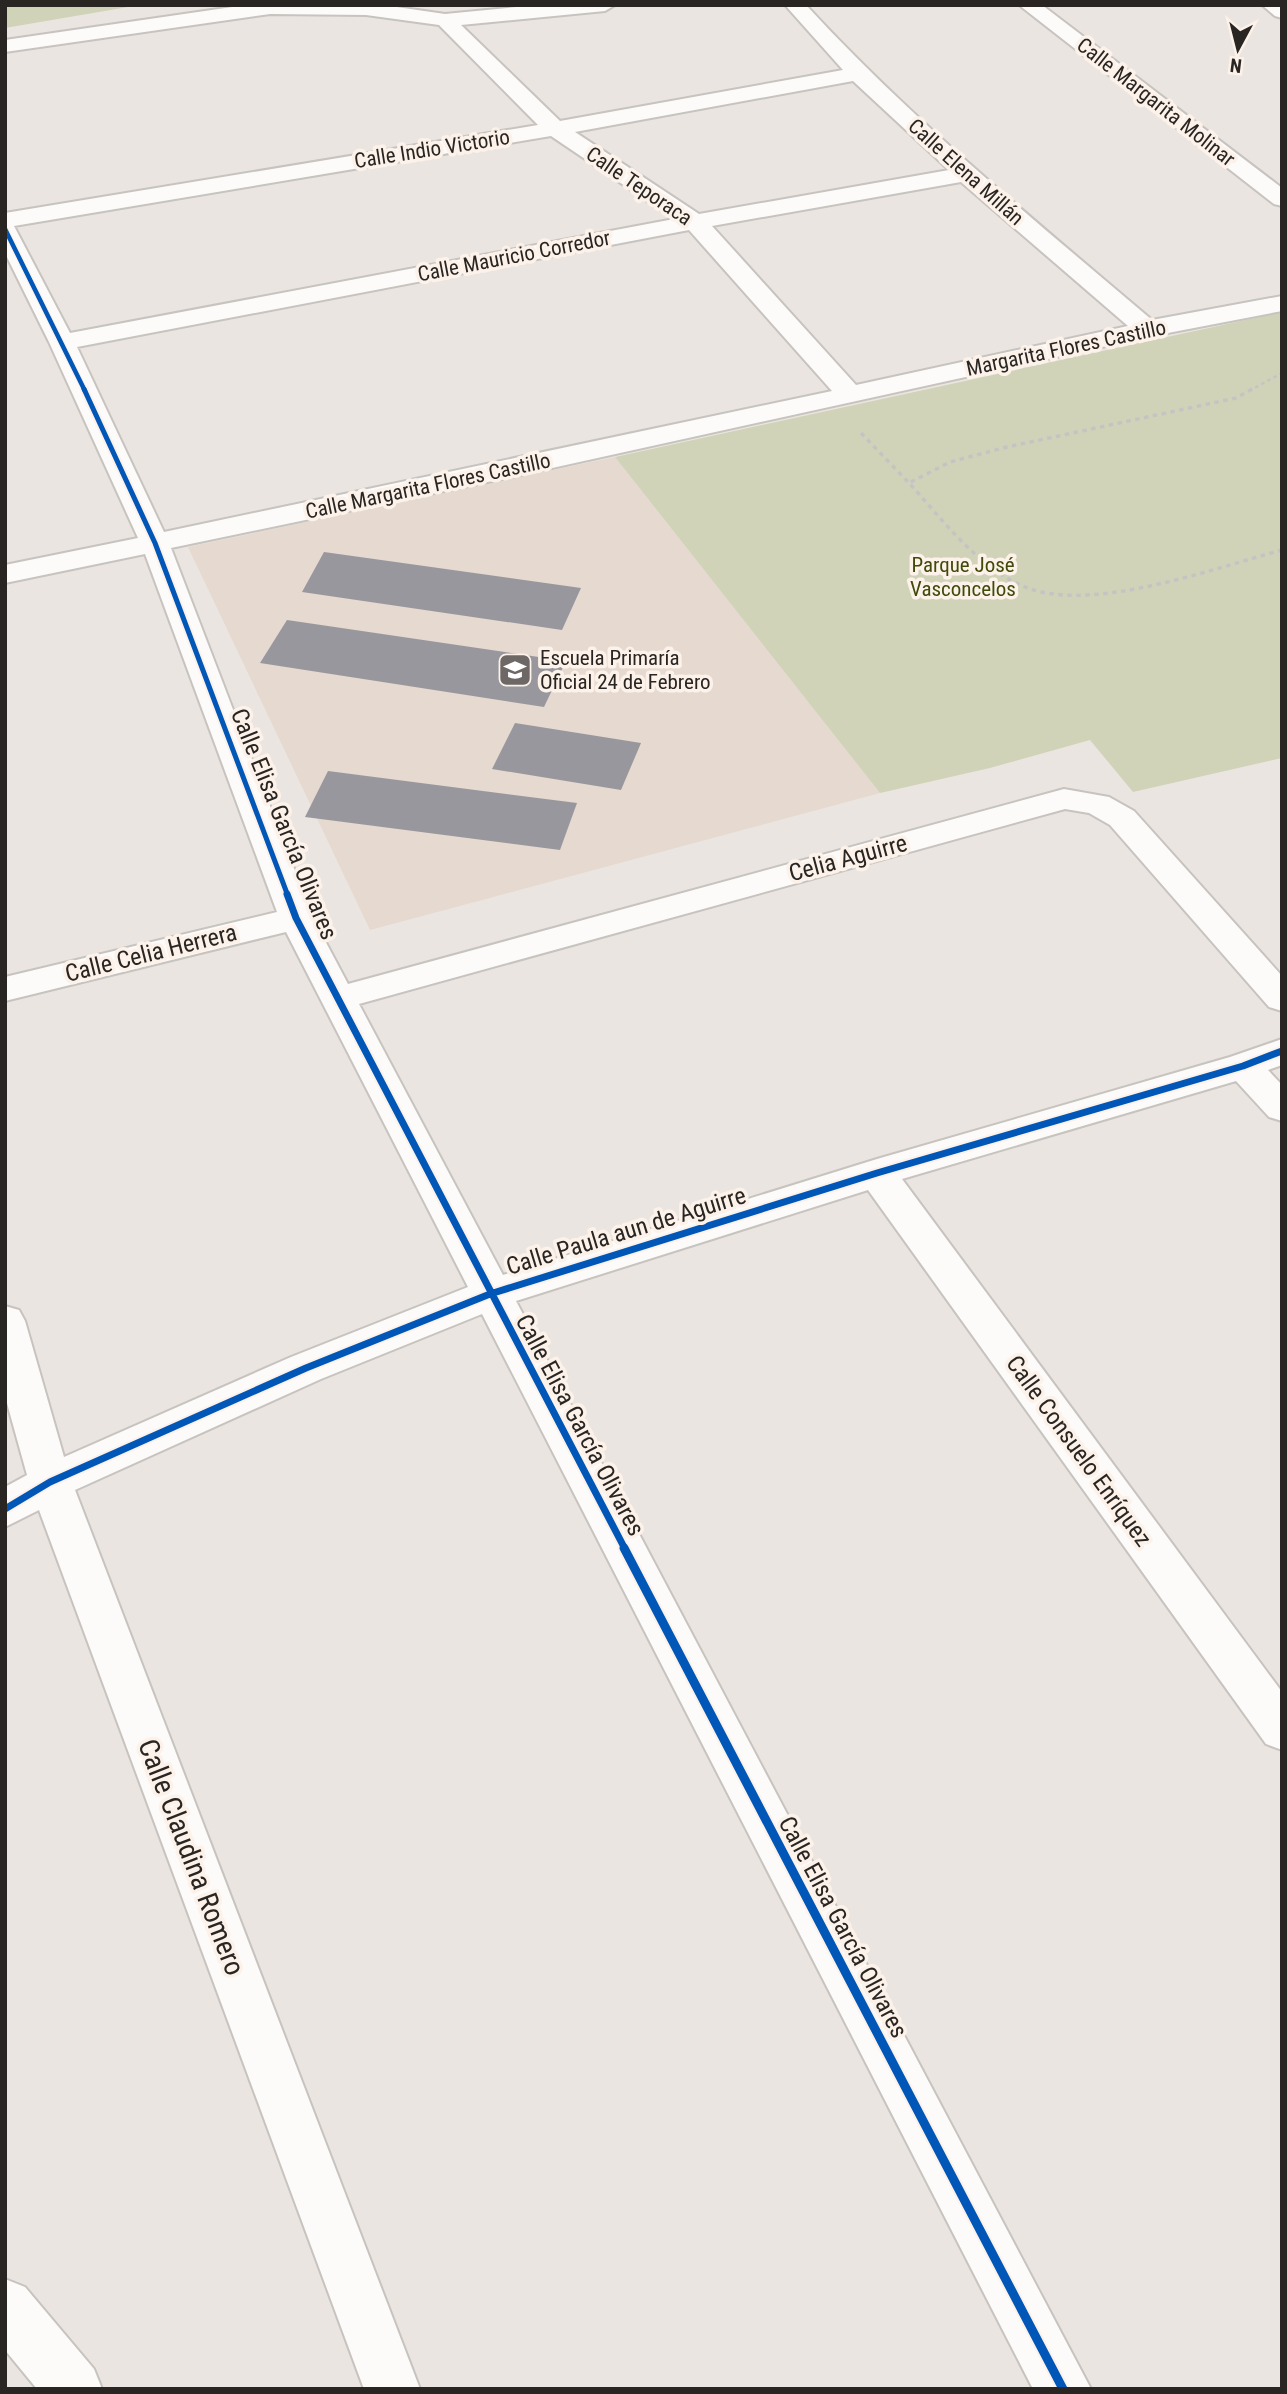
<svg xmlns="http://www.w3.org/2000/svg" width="1287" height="2394" viewBox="0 0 1287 2394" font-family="'Roboto Condensed',sans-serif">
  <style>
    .built { fill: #e5d9d0 }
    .green { fill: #d0d3b8 }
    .building { fill: #99979e }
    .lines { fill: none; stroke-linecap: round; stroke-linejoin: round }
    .minor-casing { stroke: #c7c3bf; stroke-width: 4 }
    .path-far1 { stroke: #c6c4c3; stroke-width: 2.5; stroke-dasharray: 3.5 3.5; stroke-linecap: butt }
    .path { stroke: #c6c4c3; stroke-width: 3.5; stroke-dasharray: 4.5 4.5; stroke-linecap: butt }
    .minor { fill: #fcfbfa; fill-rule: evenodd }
    .cycleway-far3-casing { stroke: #fcf2ea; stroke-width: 7 }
    .cycleway-far2-casing { stroke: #fcf2ea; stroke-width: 9 }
    .cycleway-far1-casing { stroke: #fcf2ea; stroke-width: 11 }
    .cycleway-casing { stroke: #fcf2ea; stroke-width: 13 }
    .cycleway-far3 { stroke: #0057b8; stroke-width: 4.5 }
    .cycleway-far2 { stroke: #0057b8; stroke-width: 5 }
    .cycleway-far1 { stroke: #0057b8; stroke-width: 7 }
    .cycleway { stroke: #0057b8; stroke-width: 9 }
    .labels { text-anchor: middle; stroke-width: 7; stroke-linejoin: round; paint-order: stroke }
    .far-street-label { font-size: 21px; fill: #292522; stroke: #fcf2ea }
    .far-park-label { font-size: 21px; fill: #404a0a; stroke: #fcf2ea }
    .far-poi-label { font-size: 21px; fill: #292522; stroke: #fcf2ea; text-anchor: start }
    .street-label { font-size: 24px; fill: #292522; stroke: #fcf2ea }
    .near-street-label { font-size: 28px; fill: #292522; stroke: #fcf2ea }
  </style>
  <rect width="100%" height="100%" fill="#ebe5e1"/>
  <!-- built -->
  <path class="built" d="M615 457 880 793 370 930 188 547Z"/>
  <!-- green -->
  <path class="green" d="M5 5H140L5 28Z
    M1282 312V758L1133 792 1090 740 990 768 880 793 615 457Z"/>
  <!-- building -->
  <path class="building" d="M324 552 581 588 562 630 302 592Z
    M287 620 566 661 544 707 260 663Z
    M515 723 641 743 621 790 492 769Z
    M328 771 577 803 560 850 305 817Z"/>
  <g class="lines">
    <defs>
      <path id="minor" d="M246 5H383L445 14 537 5H615L605 11 461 25 560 121 843 70 785 5H806C912 120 1033 219 1152 320L1282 296V311L1147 337 502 479 171 548 313 918 348 984 1064 789 1109 797 1134 811 1282 976V1011L1269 1007 1110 825 1089 813 1065 809 359 1004 503 1275 877 1159 1230 1057 1282 1039V1065L1268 1070 1282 1085V1121L1269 1117 1236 1081 902 1179 1282 1692V1750L1266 1744 868 1190 516 1301 1091 2389H1033L482 1314 321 1379 75 1490 420 2389H364L39 1510 5 1527V1487L27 1475 5 1396V1306L19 1310 25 1321 64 1457 291 1357 468 1287 286 932 5 1001V977L277 912 145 554 5 583V565L138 538 49 342 5 253V213L538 125 439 25 366 15 270 14 5 52V40ZM853 81 949 170 699 214 575 132ZM551 136 674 219 70 333 14 226ZM961 182 1128 326 856 385 712 226ZM689 230 832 391 164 532 77 347Z
        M1019 5H1042L1282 188V206L1274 204Z
        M1262 5H1282V18L1275 16Z
        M5 2279 25 2287 94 2369 102 2389H37L5 2350Z"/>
    </defs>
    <!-- minor casing -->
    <use href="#minor" class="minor-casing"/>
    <!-- path-far1 -->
    <path class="path-far1" d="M1249 391 1282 373"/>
    <!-- path -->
    <path class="path" d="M1252 389 1236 398 1007 447 950 462 909 483C942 519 978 568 1025 587 1091 614 1214 568 1282 550
      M861 433 909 483"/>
    <!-- minor -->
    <use href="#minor" class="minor"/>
    <defs>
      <path id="cycleway-far3" d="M5 229 85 391"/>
      <path id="cycleway-far2" d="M84 389 155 543 288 896"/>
      <path id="cycleway-far1" d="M287 894 296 918 625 1549
        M5 1509 50 1482 306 1368 490 1294 877 1173 1243 1066 1282 1051"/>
      <path id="cycleway" d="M624 1548 1063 2389"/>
    </defs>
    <!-- cycleway-far3 casing -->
    <use href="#cycleway-far3" class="cycleway-far3-casing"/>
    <!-- cycleway-far2 casing -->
    <use href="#cycleway-far2" class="cycleway-far2-casing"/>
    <!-- cycleway-far1 casing -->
    <use href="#cycleway-far1" class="cycleway-far1-casing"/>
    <!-- cycleway casing -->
    <use href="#cycleway" class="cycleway-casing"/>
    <!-- cycleway-far3 -->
    <use href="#cycleway-far3" class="cycleway-far3"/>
    <!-- cycleway-far2 -->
    <use href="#cycleway-far2" class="cycleway-far2"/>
    <!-- cycleway-far1 -->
    <use href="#cycleway-far1" class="cycleway-far1"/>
    <!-- cycleway -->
    <use href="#cycleway" class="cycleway"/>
  </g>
  <!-- icons -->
  <defs>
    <symbol id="school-square" viewBox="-11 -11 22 22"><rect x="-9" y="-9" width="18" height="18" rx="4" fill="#6d6865" stroke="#fcf2ea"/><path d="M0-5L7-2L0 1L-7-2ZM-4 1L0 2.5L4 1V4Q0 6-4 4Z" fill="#fff"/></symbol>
  </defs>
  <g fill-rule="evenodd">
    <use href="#school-square" x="496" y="651" width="38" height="38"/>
  </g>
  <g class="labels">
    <!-- far-street labels -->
    <g class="far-street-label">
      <text transform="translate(1156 102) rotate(38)" y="7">Calle Margarita Molinar</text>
      <text transform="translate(432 149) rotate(-9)" y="7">Calle Indio Victorio</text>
      <text transform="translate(966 172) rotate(42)" y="7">Calle Elena Millán</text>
      <text transform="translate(639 186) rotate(34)" y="7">Calle Teporaca</text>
      <text transform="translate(514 256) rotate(-11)" y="7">Calle Mauricio Corredor</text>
      <text transform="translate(1066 348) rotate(-12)" y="7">Margarita Flores Castillo</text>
      <text transform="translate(428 486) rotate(-12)" y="7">Calle Margarita Flores Castillo</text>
    </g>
    <!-- far-park labels -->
    <g class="far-park-label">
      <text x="963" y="572">Parque José<tspan x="963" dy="24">Vasconcelos</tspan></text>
    </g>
    <!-- far-poi labels -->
    <g class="far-poi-label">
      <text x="540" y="665">Escuela Primaría<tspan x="540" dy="24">Oficial 24 de Febrero</tspan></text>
    </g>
    <!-- street labels -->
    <g class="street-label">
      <text transform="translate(284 824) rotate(68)" y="8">Calle Elisa García Olivares</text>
      <text transform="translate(848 858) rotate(-15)" y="8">Celia Aguirre</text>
      <text transform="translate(151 953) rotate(-14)" y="8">Calle Celia Herrera</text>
      <text transform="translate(626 1231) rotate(-17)" y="8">Calle Paula aun de Aguirre</text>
      <text transform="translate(580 1425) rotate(62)" y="8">Calle Elisa García Olivares</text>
      <text transform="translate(1079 1451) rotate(54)" y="8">Calle Consuelo Enríquez</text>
      <text transform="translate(843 1927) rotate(62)" y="8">Calle Elisa García Olivares</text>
    </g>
    <!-- near-street labels -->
    <g class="near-street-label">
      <text transform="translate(192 1857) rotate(69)" y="10">Calle Claudina Romero</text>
    </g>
  </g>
  <!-- border -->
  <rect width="1287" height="2394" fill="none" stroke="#292522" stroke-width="14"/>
  <!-- north arrow -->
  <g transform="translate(1238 49) rotate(187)" stroke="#fcf2ea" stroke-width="5" paint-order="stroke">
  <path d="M0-5L12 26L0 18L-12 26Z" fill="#292522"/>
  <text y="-10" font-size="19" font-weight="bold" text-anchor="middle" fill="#292522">N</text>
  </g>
</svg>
